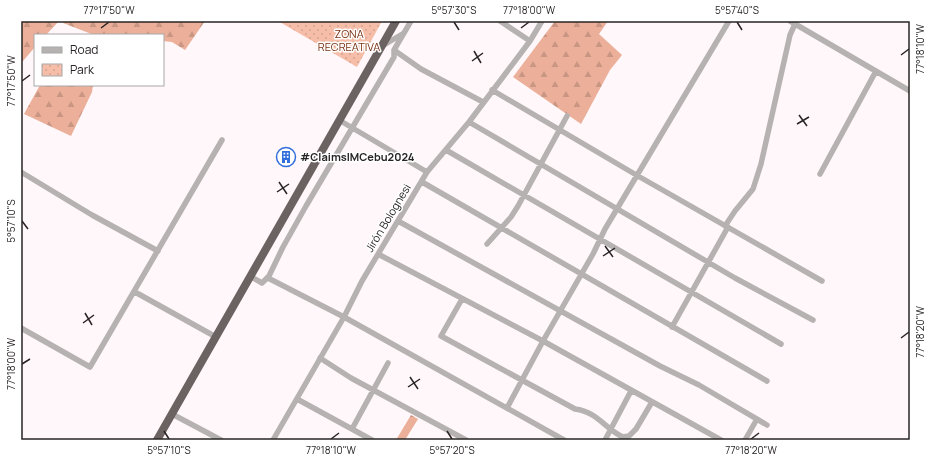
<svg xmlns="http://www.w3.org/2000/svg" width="931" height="461" viewBox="0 0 931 461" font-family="Manrope,sans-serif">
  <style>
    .forest { fill: url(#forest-firs) }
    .park { fill: url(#park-dots) }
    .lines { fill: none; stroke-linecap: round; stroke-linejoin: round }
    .minor { stroke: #b7b2b2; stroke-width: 5.5 }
    .highway { stroke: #6b6262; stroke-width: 8 }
    .ticks { fill: none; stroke: #282425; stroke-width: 1.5 }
    .labels { text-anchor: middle; stroke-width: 3; stroke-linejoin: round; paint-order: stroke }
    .park-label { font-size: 11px; fill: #793214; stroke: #fff }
    .poi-label { font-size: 11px; font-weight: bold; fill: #282425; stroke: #fff; text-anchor: start }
    .street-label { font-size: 11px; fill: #282425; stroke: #fff }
    .neatline { fill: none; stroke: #282425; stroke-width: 1.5 }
    .ticks-label { font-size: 10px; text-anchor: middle; fill: #282425 }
  </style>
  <defs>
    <pattern id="forest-firs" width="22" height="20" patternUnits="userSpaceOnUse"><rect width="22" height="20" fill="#ecaf99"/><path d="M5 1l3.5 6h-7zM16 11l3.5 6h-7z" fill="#ca9684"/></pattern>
    <pattern id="park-dots" width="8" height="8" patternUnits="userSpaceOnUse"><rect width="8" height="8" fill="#f6bea9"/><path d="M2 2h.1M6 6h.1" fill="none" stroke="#d3a391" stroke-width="1.8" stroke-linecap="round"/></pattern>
  </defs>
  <rect width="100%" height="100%" fill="#fff7f9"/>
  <!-- forest -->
  <path class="forest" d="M21 21H59L46 35H35V47L23 61H21Z
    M65 21H205L185 50 172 42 163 41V35H94L63 23Z
    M555 21H608L599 34 622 55 610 70 581 124 513 77Z
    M40 85H93L92 92 71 136 24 114Z
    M411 415 418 419 405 440H396Z"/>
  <!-- park -->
  <path class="park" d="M278 21H382L357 67Z"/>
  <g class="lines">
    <!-- minor -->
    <path class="minor" d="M500 21 530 41
      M790 21 910 91
      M384 45 404 33
      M394 50 421 69 483 102
      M492 90 638 176 822 281
      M339 120 427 172
      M469 122 735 278 813 320
      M446 150 781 344
      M21 172 92 215 158 251
      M820 174 876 71
      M422 182 767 381
      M398 221 660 366 699 385 767 425
      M725 226 735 211 753 189 761 164 790 35 795 24
      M487 244 511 217 518 206 567 116
      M378 254 543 341 721 440
      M250 276 262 283 269 276 283 247 306 206 394 57V50L411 21
      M268 278 344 317 564 440
      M135 292 216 337
      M462 299 441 336 575 409C598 412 605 429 623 437L629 436 636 429 652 402
      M672 327 728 227
      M21 328 90 367 222 140
      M320 358 351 378 466 440
      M297 399 372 440
      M507 408 543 341 593 254 605 229 729 21
      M172 414 221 440
      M352 429 388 363
      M273 440 344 317 362 281 427 172 469 122 530 41 542 21
      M605 440 631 391
      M745 440 757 419"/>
    <!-- highway -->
    <path class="highway" d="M157 440 396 21"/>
  </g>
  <!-- ticks -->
  <path class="ticks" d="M454 22 459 30M737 22 742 30M101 28 109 22M521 28 529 22M474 51 481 63M901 55 909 49M472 61 483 53M22 81 30 75M799 115 807 126M797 124 809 117M279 182 287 194M277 192 289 184M22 221 28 229M605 246 613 257M603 256 615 248M85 313 92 325M83 323 94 315M901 338 909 332M22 364 30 359M410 377 418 389M408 387 420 379M164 431 169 439M447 431 452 439M331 439 339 433M751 439 759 433"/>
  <!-- icons -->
  <defs>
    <symbol id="building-ring" viewBox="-11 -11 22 22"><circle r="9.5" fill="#fff" stroke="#326edc" stroke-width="1.5"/><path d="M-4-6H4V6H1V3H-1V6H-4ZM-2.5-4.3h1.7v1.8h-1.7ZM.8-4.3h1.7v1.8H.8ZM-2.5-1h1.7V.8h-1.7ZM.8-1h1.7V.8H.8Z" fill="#326edc"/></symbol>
  </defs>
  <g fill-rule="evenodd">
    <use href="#building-ring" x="275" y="146" width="22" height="22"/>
  </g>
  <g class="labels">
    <!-- park labels -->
    <g class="park-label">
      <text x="349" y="38">ZONA<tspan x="349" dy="13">RECREATIVA</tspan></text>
    </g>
    <!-- poi labels -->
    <g class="poi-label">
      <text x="300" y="161">#ClaimsIMCebu2024</text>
    </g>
    <!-- street labels -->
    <g class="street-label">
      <text transform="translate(388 218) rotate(-59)" y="4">Jirón Bolognesi</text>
    </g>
  </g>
  <!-- border -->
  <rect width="931" height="461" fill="none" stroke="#ffffff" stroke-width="44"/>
  <!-- legend -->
  <rect x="34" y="34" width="130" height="52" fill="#ffffff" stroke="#a9a7a8"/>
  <rect x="42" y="47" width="20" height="6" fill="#b7b2b2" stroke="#a9a7a8"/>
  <text x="70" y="54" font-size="12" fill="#282425">Road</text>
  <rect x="42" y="64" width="20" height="12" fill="url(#park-dots)" stroke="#a9a7a8"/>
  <text x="70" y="74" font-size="12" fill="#282425">Park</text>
  <rect x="22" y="22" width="887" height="417" class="neatline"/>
  <g class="ticks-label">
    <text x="109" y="14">77°17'50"W</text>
    <text x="454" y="14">5°57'30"S</text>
    <text x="529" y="14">77°18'00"W</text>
    <text x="737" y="14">5°57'40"S</text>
    <text transform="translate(920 49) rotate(-90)" y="4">77°18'10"W</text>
    <text transform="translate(11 81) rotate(-90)" y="4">77°17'50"W</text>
    <text transform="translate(11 221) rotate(-90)" y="4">5°57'10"S</text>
    <text transform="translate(920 332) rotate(-90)" y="4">77°18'20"W</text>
    <text transform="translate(11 364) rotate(-90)" y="4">77°18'00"W</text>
    <text x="169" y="454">5°57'10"S</text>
    <text x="331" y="454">77°18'10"W</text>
    <text x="452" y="454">5°57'20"S</text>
    <text x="751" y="454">77°18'20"W</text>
  </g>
</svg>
